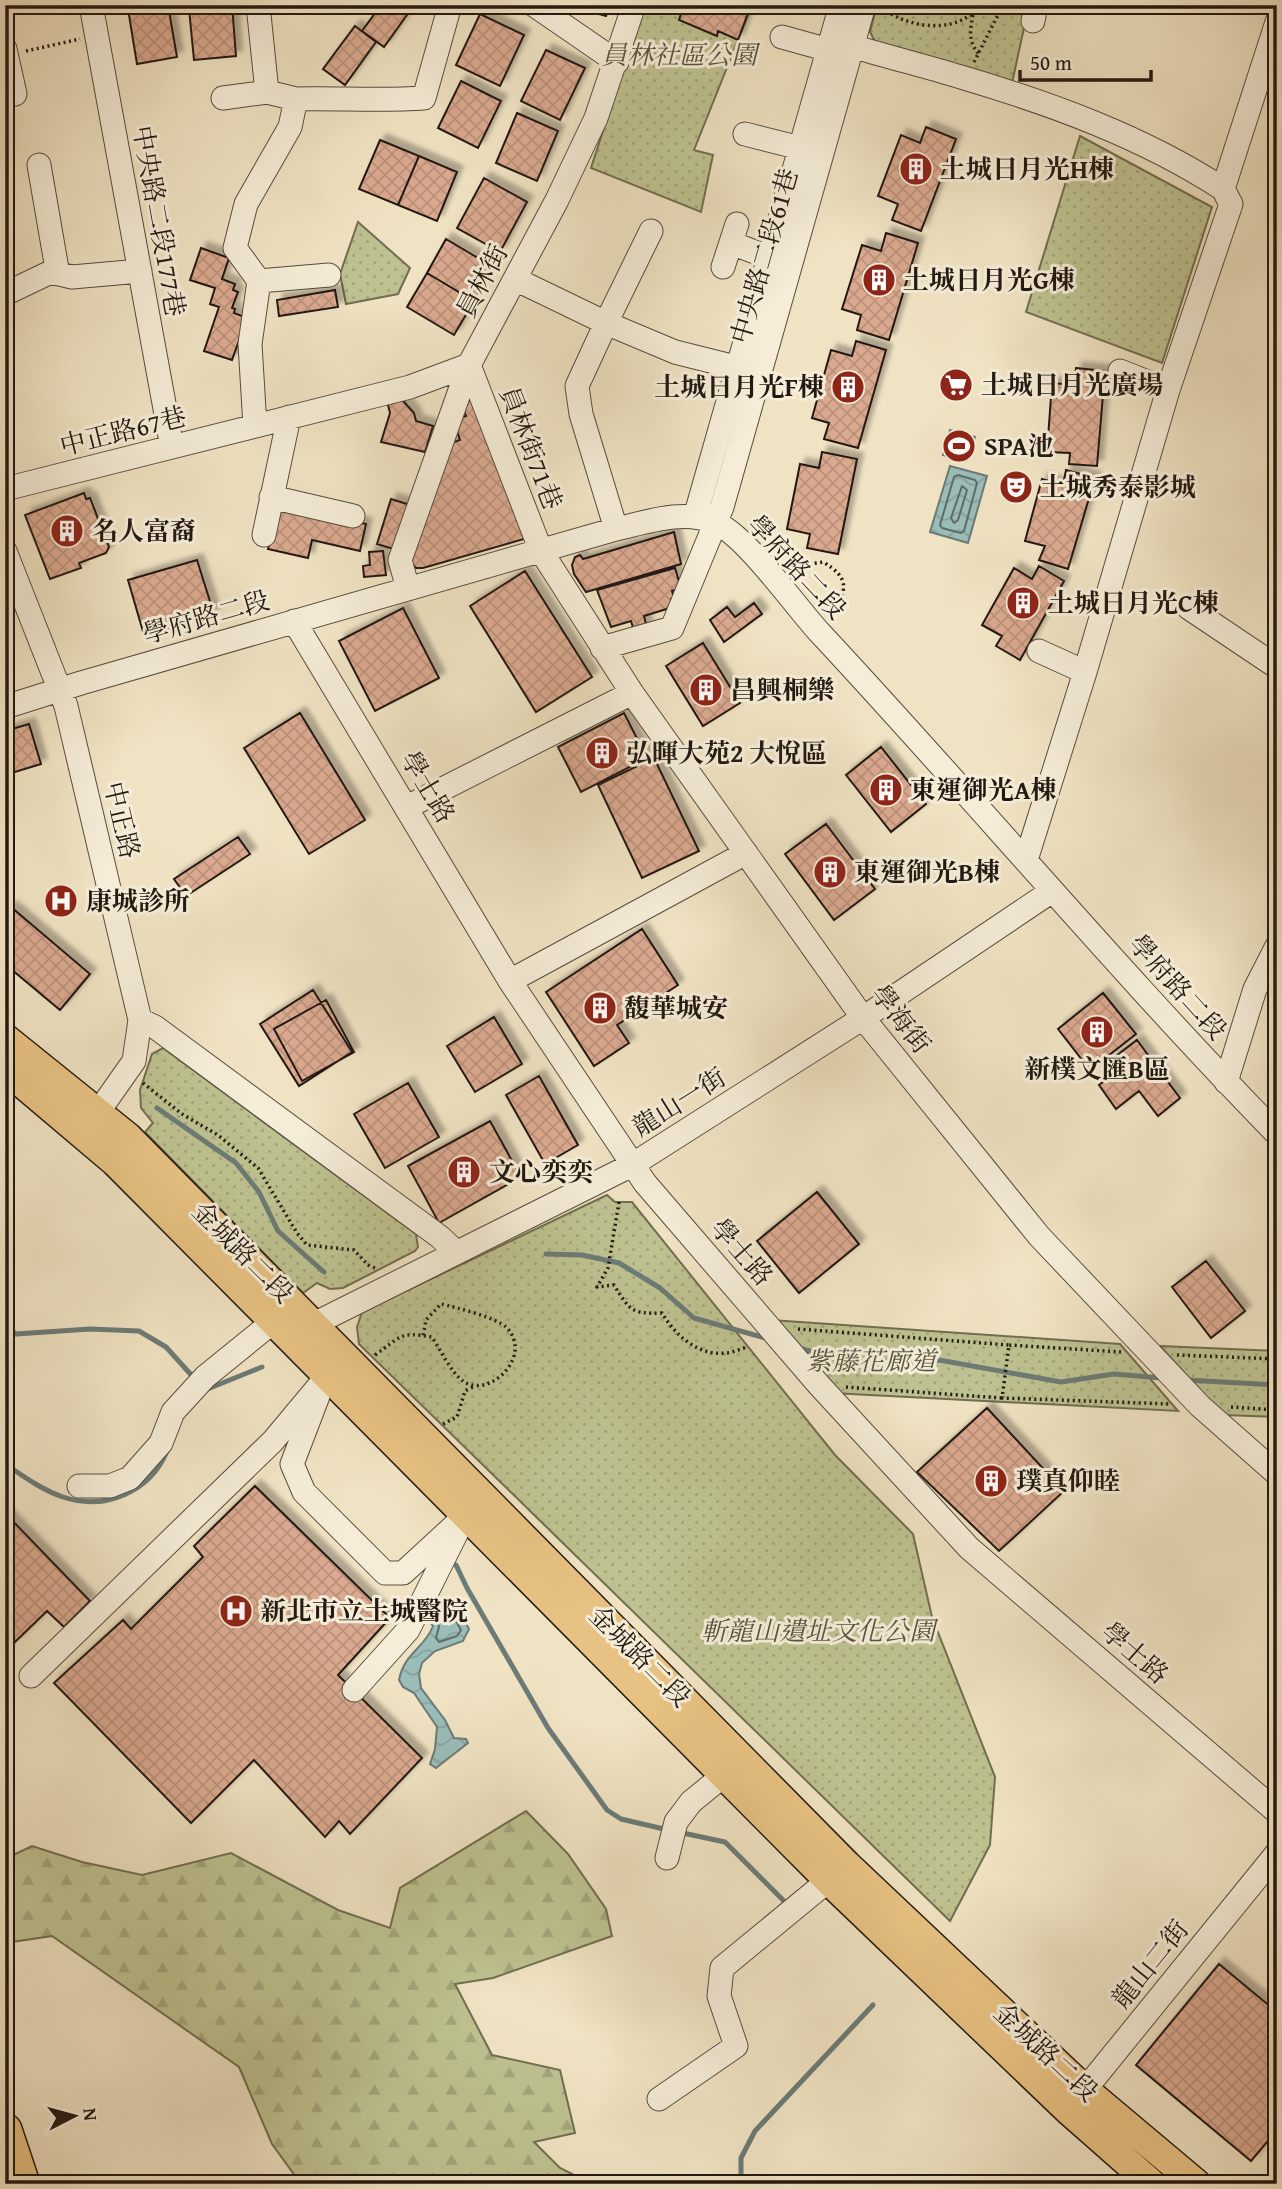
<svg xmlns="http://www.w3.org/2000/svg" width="1282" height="2189" viewBox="0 0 1282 2189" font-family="'Gentium Book Plus','Noto Serif TC',serif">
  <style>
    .grass { fill: url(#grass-dots); stroke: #706e51; stroke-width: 2 }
    .forest { fill: url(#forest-firs); stroke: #706e51; stroke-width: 2 }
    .water { fill: url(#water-waves); stroke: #6b7b76; stroke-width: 2 }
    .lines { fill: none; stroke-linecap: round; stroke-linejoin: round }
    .shore { stroke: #5f6b66; stroke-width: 2 }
    .stream { stroke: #6b7b76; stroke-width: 5 }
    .building { fill: url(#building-cross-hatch); stroke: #231912; stroke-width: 2; filter: url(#shadow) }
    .minor-casing { stroke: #564c3e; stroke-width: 25 }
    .major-casing { stroke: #231912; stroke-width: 31 }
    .highway-casing { stroke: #231912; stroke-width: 36 }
    .path { stroke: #231912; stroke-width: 3.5; stroke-dasharray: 2 3.5; stroke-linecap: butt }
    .minor { stroke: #f5edd8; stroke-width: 23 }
    .major { stroke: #e8c282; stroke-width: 28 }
    .highway { stroke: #e8c282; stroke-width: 33 }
    .labels { text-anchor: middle; stroke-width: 6; stroke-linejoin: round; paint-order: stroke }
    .park-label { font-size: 26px; font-style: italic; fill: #59543e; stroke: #f5edd8 }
    .poi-label { font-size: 26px; font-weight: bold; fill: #231912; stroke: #f5edd8; text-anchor: start }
    .street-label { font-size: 26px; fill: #231912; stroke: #f5edd8 }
  </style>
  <defs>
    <pattern id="grass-dots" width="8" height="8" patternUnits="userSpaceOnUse" patternTransform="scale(1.75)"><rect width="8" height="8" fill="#bec290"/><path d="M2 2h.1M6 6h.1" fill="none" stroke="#a3a67b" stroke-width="1.8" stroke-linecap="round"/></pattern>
    <pattern id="forest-firs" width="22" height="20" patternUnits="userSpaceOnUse" patternTransform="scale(1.75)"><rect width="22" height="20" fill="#bec290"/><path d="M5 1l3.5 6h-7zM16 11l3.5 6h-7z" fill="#a3a67b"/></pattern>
    <pattern id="water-waves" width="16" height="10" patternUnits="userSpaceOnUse" patternTransform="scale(1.75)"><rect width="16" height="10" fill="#9bbdb9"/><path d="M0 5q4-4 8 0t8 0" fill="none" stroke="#85a29e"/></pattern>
    <pattern id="building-cross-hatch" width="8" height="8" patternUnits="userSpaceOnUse" patternTransform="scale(1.75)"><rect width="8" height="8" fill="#daa98f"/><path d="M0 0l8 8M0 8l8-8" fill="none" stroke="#bb917a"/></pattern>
    <filter id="shadow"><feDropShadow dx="6" dy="-6" stdDeviation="2" flood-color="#0004"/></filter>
  </defs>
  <rect width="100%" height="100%" fill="#f0e3c3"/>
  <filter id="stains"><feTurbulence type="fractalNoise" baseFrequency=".00286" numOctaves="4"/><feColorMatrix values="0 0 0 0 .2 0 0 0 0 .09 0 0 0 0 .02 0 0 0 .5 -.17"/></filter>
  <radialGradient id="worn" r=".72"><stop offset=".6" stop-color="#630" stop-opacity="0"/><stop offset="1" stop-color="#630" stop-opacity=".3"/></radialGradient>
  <!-- grass -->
  <path class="grass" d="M644 5H752L694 150 713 155 701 212 591 168Z
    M877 5H1029L1012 83 878 47 870 32Z
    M1080 136 1212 207 1162 363 1026 312Z
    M358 222 410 268 398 294 346 304 340 274Z
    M163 1048 416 1234 418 1247 415 1251 343 1288 330 1289 317 1283 303 1293 145 1132 153 1123 141 1108 140 1090 152 1054Z
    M607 1195 615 1202H632L835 1455 913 1534 932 1617 995 1777 990 1845 950 1921 359 1344 357 1327 362 1312Z
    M771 1320 1120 1344 1178 1411 832 1393Z
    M1160 1346 1277 1351V1417L1223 1415Z"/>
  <!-- forest -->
  <path class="forest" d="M526 1811 568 1854 606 1909 612 1936 493 1978 455 1984 492 2055 560 2070 575 2133 534 2142 560 2168 592 2184H301L272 2144 239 2067 52 1936 5 1943V1859L32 1846 82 1862 142 1875 231 1853 338 1910 390 1928 400 1888Z"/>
  <!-- water -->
  <path class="water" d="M950 430 975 437 967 460 943 455Z
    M950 466 987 476 968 543 930 532Z
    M444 1598H452L469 1629 463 1641 435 1651 422 1663 419 1674 421 1688 445 1720 454 1738 466 1739 468 1743 436 1768 430 1764 435 1749 437 1727 414 1693 403 1687 399 1680C404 1653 425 1648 433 1626L429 1620 432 1610Z"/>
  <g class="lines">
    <!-- shore -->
    <path class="shore" d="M958 475 975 480 977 483 964 531 961 533 942 528 940 525 954 477Z
      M962 486 967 490 958 520 954 523 951 518Z
      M447 1605 461 1630 457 1636 439 1642 436 1638 439 1627 437 1618 443 1607Z"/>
    <!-- stream -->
    <path class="stream" d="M157 1108 236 1163 259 1192 278 1231 324 1272
      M546 1254 582 1255 619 1263 660 1288 694 1318 769 1339
      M5 1325 16 1334 90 1329 139 1331 166 1347 194 1378
      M799 1348 849 1362 939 1360 1061 1382 1114 1374 1162 1378
      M1186 1380 1277 1385
      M205 1390 262 1367
      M5 1464C23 1476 42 1490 63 1497 105 1511 150 1492 167 1451
      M456 1565 467 1588 548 1728 607 1810 621 1819 668 1830
      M678 1832 725 1842 788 1905
      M741 2184V2158L755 2131 873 2005"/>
  </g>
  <!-- building -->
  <path class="building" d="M152 5H168L177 57 137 64 128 9Z
    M232 5 236 56 194 60 189 9Z
    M381 5H414L384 47 362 31Z
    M567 5H609L606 16Z
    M684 5H751L738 40 718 31 717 36 679 20Z
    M480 14 524 35 500 86 456 65Z
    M355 26 376 42 345 85 323 69Z
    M546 50 585 68 560 120 521 101Z
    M461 81 501 101 478 148 438 128Z
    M517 113 558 131 537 181 496 163Z
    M926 127 956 139 921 231 892 220 898 204 878 196 901 135 920 143Z
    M380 140 419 156 398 205 359 189Z
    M419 156 457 172 437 221 398 205Z
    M484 178 527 202 500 252 457 228Z
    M886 233 918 243 889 340 857 330 861 315 842 309 862 245 881 251Z
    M446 239 493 267 474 301 427 273Z
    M201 248 229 258 222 279 235 284 233 290 238 292 232 308 235 309 234 313 247 318 232 360 204 351 219 307 210 304 215 288 190 280Z
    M427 273 474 301 454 335 407 307Z
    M335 290 338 307 279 316 277 300Z
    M856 341 886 350 858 448 824 439 829 423 812 418 831 350 852 356Z
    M1076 368 1105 371 1097 466 1069 464 1070 453 1047 452 1052 383 1074 385Z
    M397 394 414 413 416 421 433 426 425 452 381 442 390 413 386 397Z
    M477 394 526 532 524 539 423 568H416L411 563 443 446 460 440 453 419 466 416 461 405 467 404 464 398Z
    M822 452 857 459 838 554 807 548 810 534 787 529 800 464 819 468Z
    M1066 470 1095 478 1068 569 1039 560 1045 546 1025 541 1042 479 1063 485Z
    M84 493 86 499 90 498 109 547 106 553 79 563 81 568 50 579 25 515Z
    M391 499 410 505 397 550 377 544Z
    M278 505 366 524 360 551 312 540 308 558 268 549Z
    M674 532 681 564 586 592 574 574 572 565 575 557 580 555 583 559Z
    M383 551 386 575 364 577 363 566 370 565 369 552Z
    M197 560 214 614 144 635 128 580Z
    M1039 566 1064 581 1020 660 996 646 1002 636 982 625 1014 568 1032 579Z
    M675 568 681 588 672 591 674 598 671 599 673 607 644 616 647 628 634 631 631 621 611 627 597 590Z
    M525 571 592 677 536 712 470 606Z
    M754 603 762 614 724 642 710 620 727 607 735 617Z
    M403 608 439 678 375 711 339 641Z
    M703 643 740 703 703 726 666 666Z
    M300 713 365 820 309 854 244 748Z
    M624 713 647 758 581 792 558 747Z
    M29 724 41 764 5 775V731Z
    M881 747 926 804 891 832 846 775Z
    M654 758 699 851 642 878 598 785Z
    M826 824 875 889 834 920 785 854Z
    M238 837 250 854 186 896 174 879Z
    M11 907 90 974 60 1010 5 964V914Z
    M642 929 678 985 617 1025 629 1043 594 1066 546 992Z
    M313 990 352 1052 299 1086 260 1024Z
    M1103 993 1136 1034 1090 1070 1058 1029Z
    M326 1000 354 1052 302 1081 274 1029Z
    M494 1017 522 1064 475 1092 447 1046Z
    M1137 1040 1180 1098 1158 1116 1139 1091 1116 1109 1099 1085 1119 1069 1112 1059Z
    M539 1076 578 1145 545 1164 506 1095Z
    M408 1083 439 1137 385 1168 354 1114Z
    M490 1121 521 1177 439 1223 408 1166Z
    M817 1192 859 1244 799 1293 757 1241Z
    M1206 1261 1245 1311 1211 1338 1172 1287Z
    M987 1408 1064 1491 999 1551 917 1472Z
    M255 1486 390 1618 338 1675 422 1758 350 1834 339 1821 325 1837 254 1760 191 1823 54 1683 123 1620 131 1629 203 1557 194 1546Z
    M5 1513 90 1601 64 1627 47 1611 15 1642 5 1632V1584L12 1578 5 1571Z
    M1219 1964 1277 2012V2130L1251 2161 1136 2065Z"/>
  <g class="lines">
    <defs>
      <path id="minor" d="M91 5 172 447
        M258 5 267 92 296 99 290 127 246 204 235 248 259 281 329 275
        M534 5 617 62
        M1033 21 1036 5
        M782 37 843 54
        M852 46C888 57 925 66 961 77 1052 104 1143 137 1223 189
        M5 49 15 94
        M223 98 267 92
        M296 99C339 98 382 101 424 98L450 5
        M745 134 816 152
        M731 243 784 263
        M723 267 737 224
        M51 272 72 277 140 271
        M515 279 606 323 651 231
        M5 294 57 269 39 165
        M469 365 541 551 632 693 863 1018 1039 1236 1200 1406 1277 1474
        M1120 371 1168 390
        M255 426 250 344 259 281
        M5 489 410 387 469 365
        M271 497 353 516
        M695 517 841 5
        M616 529 581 414 577 386 606 323 675 352 751 371
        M264 535 289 417
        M5 551 66 706 140 1020 134 1061 89 1125
        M408 589 400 560 469 365 557 200 596 118 634 5
        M1189 608 1277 667
        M294 621 510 981 645 1183 819 1385 969 1548 1277 1812
        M602 648 672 628 722 507 864 5
        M1039 651 1085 672
        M5 707 81 683 616 529C647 522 683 509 714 522 746 535 794 605 820 633 974 798 1119 972 1277 1134
        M407 807 632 693
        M1026 860 1085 672 1168 390 1231 204 1223 189 1277 22
        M510 981 746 853
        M140 1020 155 1027 440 1237 456 1252
        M1226 1082 1255 989 1277 946
        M314 1324 632 1165 863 1018 1052 891
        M318 1396 292 1464 304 1492 385 1573H403L466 1515
        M79 1486H110L130 1478 161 1443 173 1412 205 1377 274 1321
        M31 1676 273 1441 338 1363
        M354 1690 408 1630 458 1530
        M667 1858 676 1822 691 1802 724 1775
        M659 2099 736 2046 719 1996 722 1968 841 1870
        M1074 2103 1277 1853"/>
      <path id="major" d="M5 1038 128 1137 847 1865 1084 2089 1197 2184
        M5 1069 115 1162 829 1881 1068 2110 1152 2184"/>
      <path id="highway" d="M5 2130 23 2184"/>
    </defs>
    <!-- minor casing -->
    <use href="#minor" class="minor-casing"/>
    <!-- major casing -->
    <use href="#major" class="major-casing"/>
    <!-- highway casing -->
    <use href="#highway" class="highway-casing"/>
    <!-- path -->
    <path class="path" d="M882 8C910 29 957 35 981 5
      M973 15C970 30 968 42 979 54
      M26 51 80 39
      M974 62 1003 5
      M796 574 810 564 823 562C850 578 848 590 831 614
      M143 1083 182 1114 218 1135 258 1168 297 1233 307 1245 354 1250 368 1265 378 1269
      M619 1202 608 1268 597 1287 614 1285C630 1311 632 1314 662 1313 675 1335 698 1356 725 1353 732 1353 740 1349 747 1347
      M798 1329 1009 1345
      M1121 1352 1009 1345 1002 1398 1171 1404
      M375 1355C401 1337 399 1331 432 1337 440 1349 452 1374 463 1381 488 1400 535 1356 506 1327 497 1318 455 1307 441 1304L426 1320 423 1336
      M1177 1355 1277 1359
      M846 1387 1002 1398
      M1231 1407 1277 1410
      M443 1424 457 1417 465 1391 475 1386"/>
    <!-- minor -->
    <use href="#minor" class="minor"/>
    <!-- major -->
    <use href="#major" class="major"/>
    <!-- highway -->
    <use href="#highway" class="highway"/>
  </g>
  <!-- icons -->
  <defs>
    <symbol id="building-disc" viewBox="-11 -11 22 22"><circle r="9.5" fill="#8f2418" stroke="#f5edd8"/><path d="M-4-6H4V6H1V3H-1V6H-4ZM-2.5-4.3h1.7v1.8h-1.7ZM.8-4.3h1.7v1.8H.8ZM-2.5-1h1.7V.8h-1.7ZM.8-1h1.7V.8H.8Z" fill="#fff"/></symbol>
    <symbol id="supermarket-disc" viewBox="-11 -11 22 22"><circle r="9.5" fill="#8f2418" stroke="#f5edd8"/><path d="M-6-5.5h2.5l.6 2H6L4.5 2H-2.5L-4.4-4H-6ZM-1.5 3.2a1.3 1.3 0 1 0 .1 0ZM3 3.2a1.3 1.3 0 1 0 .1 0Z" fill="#fff"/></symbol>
    <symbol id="stadium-disc" viewBox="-11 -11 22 22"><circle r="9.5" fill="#8f2418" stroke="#f5edd8"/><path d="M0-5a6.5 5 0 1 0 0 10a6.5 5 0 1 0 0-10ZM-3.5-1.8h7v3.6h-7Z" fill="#fff"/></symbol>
    <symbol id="theatre-disc" viewBox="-11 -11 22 22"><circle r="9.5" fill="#8f2418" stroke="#f5edd8"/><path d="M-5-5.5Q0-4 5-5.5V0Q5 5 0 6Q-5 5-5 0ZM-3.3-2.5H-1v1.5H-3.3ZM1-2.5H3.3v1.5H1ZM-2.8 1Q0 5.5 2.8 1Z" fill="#fff"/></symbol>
    <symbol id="hospital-disc" viewBox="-11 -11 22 22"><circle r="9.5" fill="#8f2418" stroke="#f5edd8"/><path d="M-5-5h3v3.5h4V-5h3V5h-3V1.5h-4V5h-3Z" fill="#fff"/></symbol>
  </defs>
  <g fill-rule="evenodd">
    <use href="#building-disc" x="897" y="150" width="38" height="38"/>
    <use href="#building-disc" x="860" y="261" width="38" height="38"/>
    <use href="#supermarket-disc" x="937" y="366" width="38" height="38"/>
    <use href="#building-disc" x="829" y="368" width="38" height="38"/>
    <use href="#stadium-disc" x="940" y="427" width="38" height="38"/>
    <use href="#theatre-disc" x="997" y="468" width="38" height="38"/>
    <use href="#building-disc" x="48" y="512" width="38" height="38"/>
    <use href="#building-disc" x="1004" y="584" width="38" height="38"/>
    <use href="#building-disc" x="687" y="671" width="38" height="38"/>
    <use href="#building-disc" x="583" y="734" width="38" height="38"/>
    <use href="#building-disc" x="867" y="771" width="38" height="38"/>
    <use href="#building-disc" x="811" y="853" width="38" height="38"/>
    <use href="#hospital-disc" x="42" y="882" width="38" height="38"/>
    <use href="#building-disc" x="581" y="989" width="38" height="38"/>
    <use href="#building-disc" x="1078" y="1013" width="38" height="38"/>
    <use href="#building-disc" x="445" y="1153" width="38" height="38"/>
    <use href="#building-disc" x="972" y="1462" width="38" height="38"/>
    <use href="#hospital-disc" x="217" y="1592" width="38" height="38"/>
  </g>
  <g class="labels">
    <!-- park labels -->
    <g class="park-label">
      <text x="679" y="64">員林社區公園</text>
      <text x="871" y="1370">紫藤花廊道</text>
      <text x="818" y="1640">斬龍山遺址文化公園</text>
    </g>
    <!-- poi labels -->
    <g class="poi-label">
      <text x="940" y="178">土城日月光H棟</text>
      <text x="903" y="289">土城日月光G棟</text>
      <text x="981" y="394">土城日月光廣場</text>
      <text x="824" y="396" text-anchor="end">土城日月光F棟</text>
      <text x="984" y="455">SPA池</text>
      <text x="1040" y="496">土城秀泰影城</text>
      <text x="92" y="540">名人富裔</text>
      <text x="1048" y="612">土城日月光C棟</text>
      <text x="730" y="699">昌興桐樂</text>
      <text x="626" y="762">弘暉大苑2 大悅區</text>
      <text x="910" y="799">東運御光A棟</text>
      <text x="854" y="881">東運御光B棟</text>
      <text x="86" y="910">康城診所</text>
      <text x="624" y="1017">馥華城安</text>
      <text x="1097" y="1078" text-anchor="middle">新樸文匯B區</text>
      <text x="489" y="1181">文心奕奕</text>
      <text x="1016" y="1490">璞真仰睦</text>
      <text x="260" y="1620">新北市立土城醫院</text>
    </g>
    <!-- street labels -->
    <g class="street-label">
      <text transform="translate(159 221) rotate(80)" y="9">中央路二段177巷</text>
      <text transform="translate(764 256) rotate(-74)" y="9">中央路二段61巷</text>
      <text transform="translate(482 281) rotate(-62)" y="9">員林街</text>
      <text transform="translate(123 431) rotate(-14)" y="9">中正路67巷</text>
      <text transform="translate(531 448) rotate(69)" y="9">員林街71巷</text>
      <text transform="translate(797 567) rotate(47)" y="9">學府路二段</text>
      <text transform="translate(206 617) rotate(-16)" y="9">學府路二段</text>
      <text transform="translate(428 787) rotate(59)" y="9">學士路</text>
      <text transform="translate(122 820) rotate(77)" y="9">中正路</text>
      <text transform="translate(1178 987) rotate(48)" y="9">學府路二段</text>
      <text transform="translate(901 1019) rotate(52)" y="9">學海街</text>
      <text transform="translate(679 1102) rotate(-32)" y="9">龍山一街</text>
      <text transform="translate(243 1252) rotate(45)" y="9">金城路二段</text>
      <text transform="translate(742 1252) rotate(49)" y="9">學士路</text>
      <text transform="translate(1135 1653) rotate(41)" y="9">學士路</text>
      <text transform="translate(640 1656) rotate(45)" y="9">金城路二段</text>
      <text transform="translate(1150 1964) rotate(-51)" y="9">龍山二街</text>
      <text transform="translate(1046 2052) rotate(43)" y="9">金城路二段</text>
    </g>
  </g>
  <!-- margin -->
  <rect width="1282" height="2189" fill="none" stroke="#f0e3c3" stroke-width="28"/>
  <rect x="7" y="7" width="1268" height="2175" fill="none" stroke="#231912" stroke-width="3.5"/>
  <rect x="14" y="14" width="1254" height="2161" fill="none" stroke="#231912" stroke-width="2"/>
  <!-- north arrow -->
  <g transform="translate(74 2116) rotate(84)" stroke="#f5edd8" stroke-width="5" paint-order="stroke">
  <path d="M0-5L12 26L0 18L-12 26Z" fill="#231912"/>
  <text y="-10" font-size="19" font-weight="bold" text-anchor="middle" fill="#231912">N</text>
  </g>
  <!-- scale -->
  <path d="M1020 70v10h131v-10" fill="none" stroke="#231912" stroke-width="3.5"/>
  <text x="1030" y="70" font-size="21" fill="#231912" stroke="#f5edd8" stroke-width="5" paint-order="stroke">50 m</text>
  <rect width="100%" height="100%" filter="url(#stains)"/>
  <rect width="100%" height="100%" fill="url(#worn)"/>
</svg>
